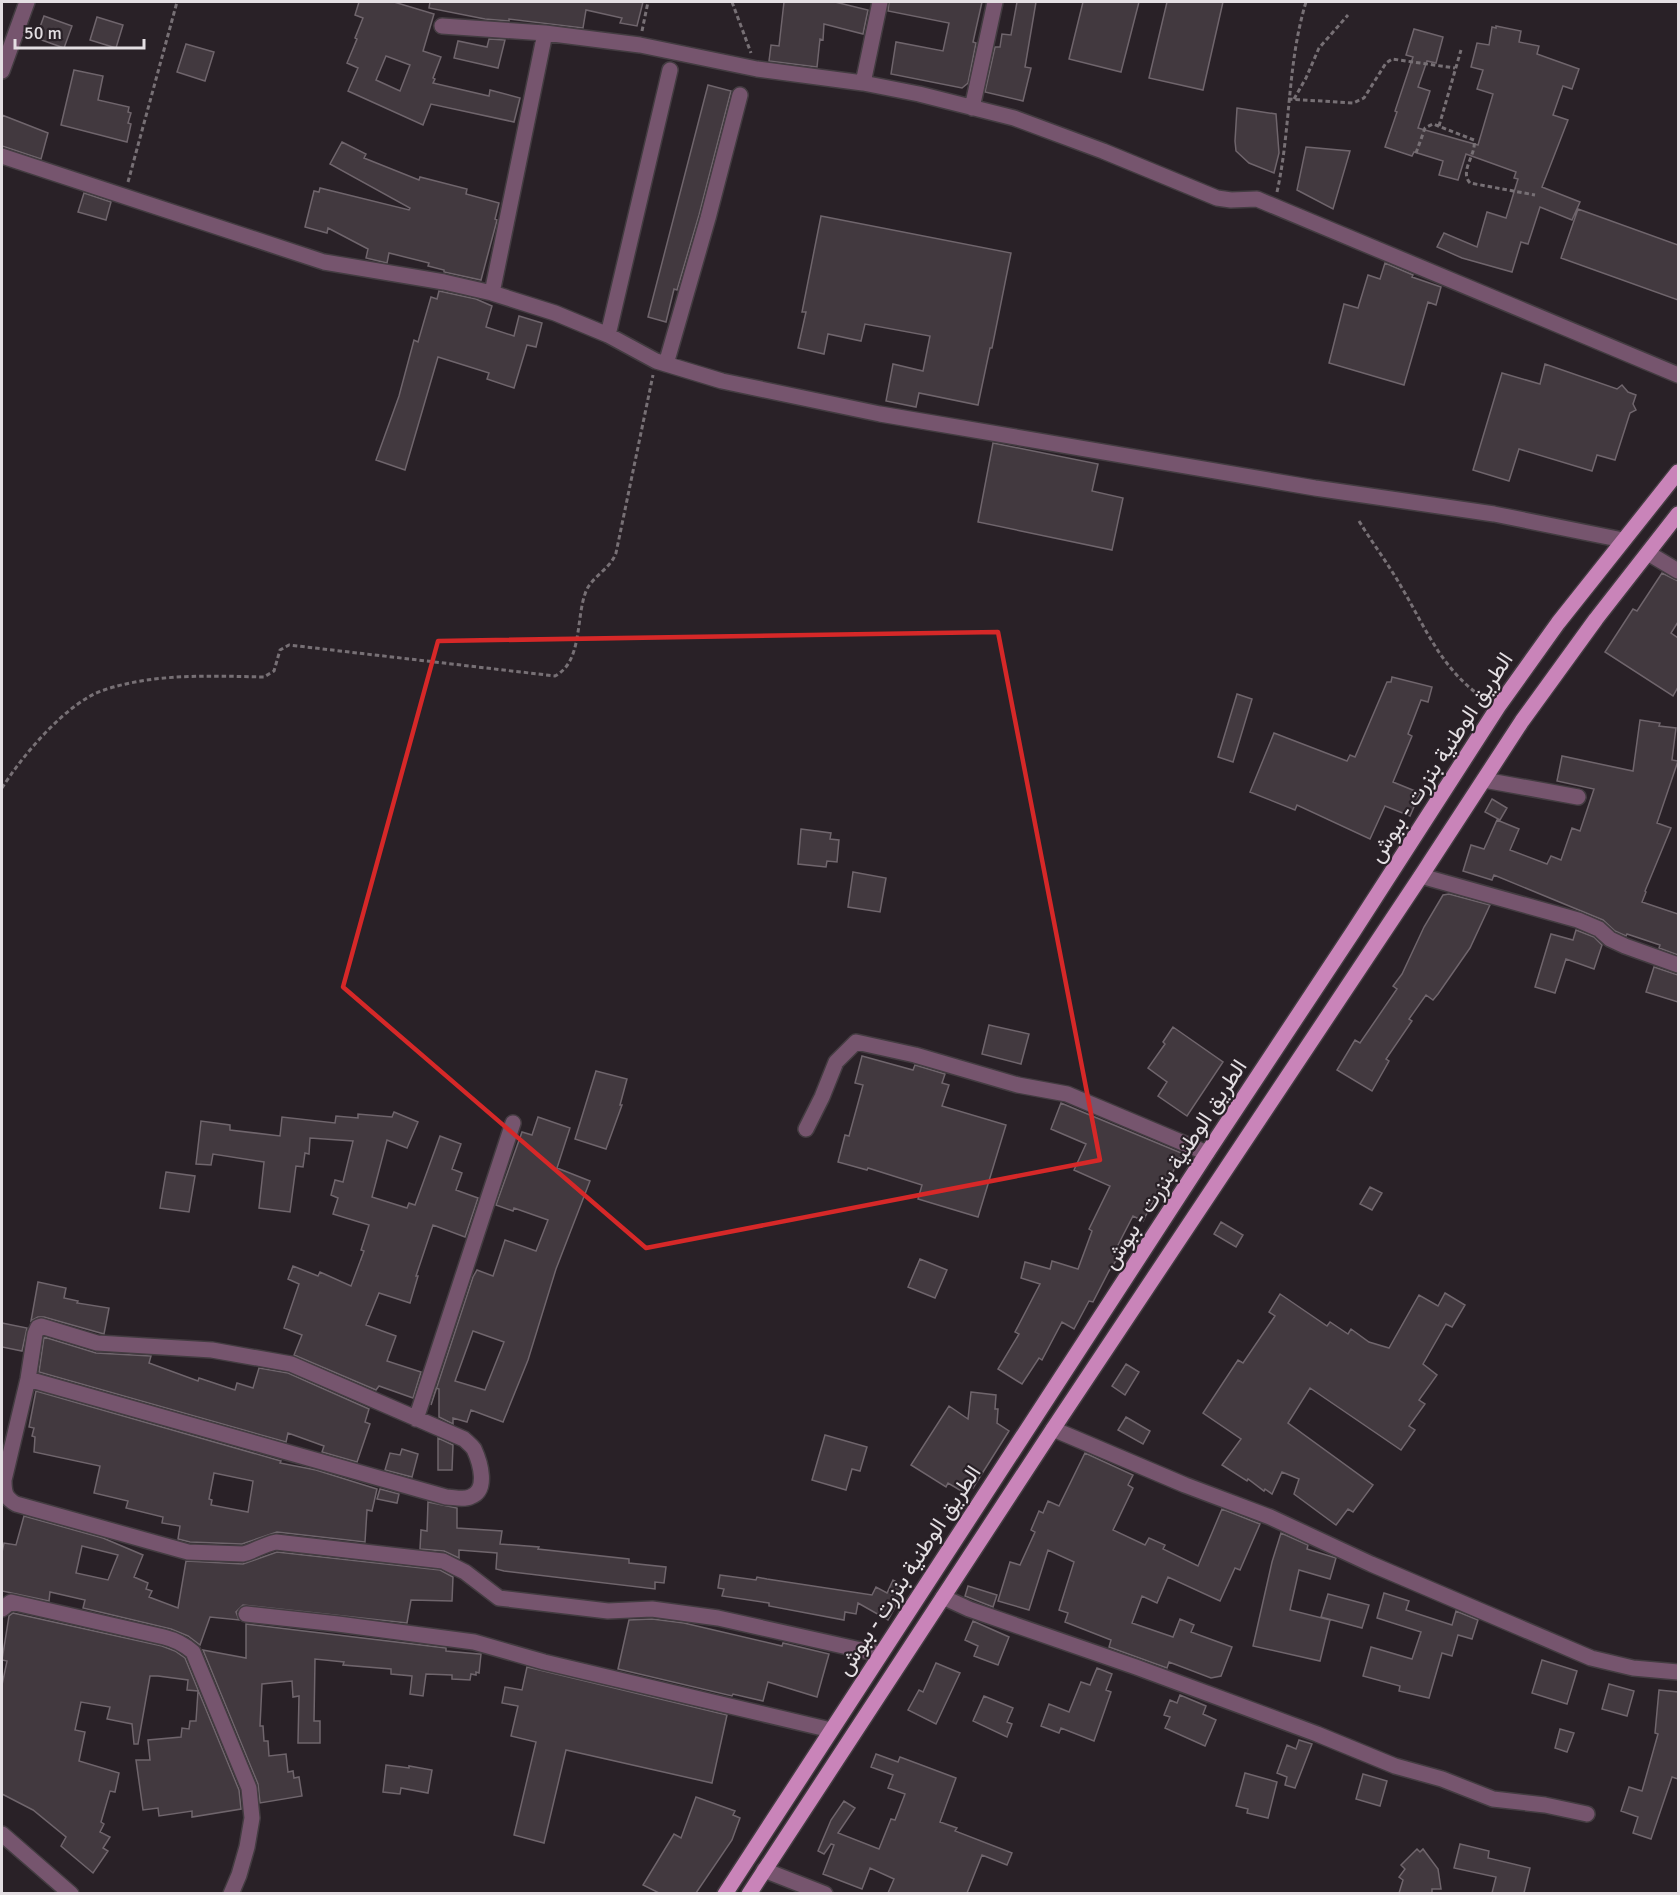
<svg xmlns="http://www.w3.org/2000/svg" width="1680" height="1895" viewBox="0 0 1680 1895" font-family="Signika,Vazirmatn,sans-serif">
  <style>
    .building { fill: #42393f; stroke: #6f656c; stroke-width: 1.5; fill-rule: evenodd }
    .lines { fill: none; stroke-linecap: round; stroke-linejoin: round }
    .minor-casing { stroke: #433c41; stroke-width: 18 }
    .major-casing { stroke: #433c41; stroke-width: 18 }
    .path { stroke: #777075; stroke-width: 3; stroke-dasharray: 4.5 3; stroke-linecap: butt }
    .minor { stroke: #76556e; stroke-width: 15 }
    .major { stroke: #c984b9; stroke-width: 15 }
    .marked { fill: none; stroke: #d62828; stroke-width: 4.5; stroke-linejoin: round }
    .labels { text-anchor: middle; stroke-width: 4.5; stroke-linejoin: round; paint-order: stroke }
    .street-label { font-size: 22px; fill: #e4dfe3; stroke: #292127 }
  </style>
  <rect width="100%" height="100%" fill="#292127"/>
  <!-- building -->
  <path class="building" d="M359 2H394L434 14 423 51 441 57 433 78 435 79 433 83 489 96 490 90 520 98 514 122 431 104 423 125 348 91 358 68 347 63 357 39 355 38 363 18 355 15ZM386 56 410 65 400 91 376 80Z
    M430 2H643L637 26 620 23 622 18 586 10 583 28 509 19V21L485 19 429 8Z
    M784 2H835L868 10 863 34 824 24 823 40 820 39 817 67 769 61 771 45 779 46Z
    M889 2H982L973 42 976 43 968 83 962 88 891 74 896 42 943 51 949 23 888 11Z
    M1017 2H1036L1025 67 1031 68 1023 101 985 92 995 47H1000L1002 34 1011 35Z
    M1083 2H1139L1121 72 1069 59Z
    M1167 2H1223L1203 90 1149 78Z
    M44 16 72 26 64 48 36 38Z
    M97 17 123 25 116 48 90 40Z
    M1496 26 1521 31 1519 42 1539 46 1537 54 1579 69 1572 89 1563 86 1553 115 1568 120 1542 187 1580 202 1572 220 1540 207 1528 244 1521 242 1512 272 1462 258 1437 247 1444 233 1477 247 1487 212 1506 218 1518 179 1514 178 1516 172 1466 154 1458 180 1439 175 1443 161 1414 152 1412 156 1385 147 1397 112 1395 111 1413 57 1406 55 1414 29 1443 37 1436 63 1427 61 1418 87 1430 91 1418 128 1478 145 1493 94 1477 89 1483 70 1471 67 1477 43 1489 45 1492 27 1496 28Z
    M489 39 505 40 498 68 454 58 458 41 487 47Z
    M186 44 214 52 205 81 177 72Z
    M74 70 103 76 98 100 129 107 128 112 131 113 128 123 131 124 127 142 61 125Z
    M708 85 731 91 699 215 677 290 674 289 666 322 648 317Z
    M1237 108 1276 114 1279 153 1274 173 1249 163 1236 151 1235 141Z
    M2 115 48 133 41 159 2 146Z
    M342 142 366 154 364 158 419 180 420 177 467 189 466 194 499 203 495 219 497 220 496 224 481 280 444 272V270L428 266 429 263 389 253 387 263 366 258 368 249 328 228 327 233 305 227 314 191 319 192 320 188 409 210 410 208 330 164Z
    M1306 147 1350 151 1333 209 1297 190Z
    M84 193 111 202 106 220 78 212Z
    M1578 209 1678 245V300L1561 258Z
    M821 216 1011 253 992 348H990L978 405 919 393 916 407 886 401 893 364 923 371 930 336 865 324 861 341 828 334 824 354 798 348 806 312H802Z
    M1385 263 1413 275 1412 277 1441 287 1436 305 1428 302 1404 385 1329 363 1344 304 1358 308 1368 275 1380 279Z
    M439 291 476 299 492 306 486 327 514 336 519 316 542 323 536 347 527 345 514 388 487 379 489 373 438 357 405 470 376 460 399 396 414 340 418 342 431 297 437 299Z
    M1545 364 1617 389 1622 385 1628 392 1636 395 1633 404 1636 410 1630 413 1615 460 1597 455 1592 471 1519 449 1509 481 1473 470 1502 373 1540 384Z
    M993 443 1098 464 1092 491 1123 498 1112 550 978 522Z
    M1662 573 1678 581V622L1671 633 1678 638V687L1673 696 1605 652 1633 609 1637 611Z
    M1392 677 1432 687 1428 702 1421 700 1408 734 1412 736 1393 782 1420 793 1410 816 1385 806 1370 839 1297 805 1295 810 1250 792 1274 733 1347 761 1350 755 1355 757 1387 682H1391Z
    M1237 694 1252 699 1233 762 1218 757Z
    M1640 720 1660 723 1659 726 1676 728 1672 760 1678 761 1657 823 1671 828 1645 891 1646 892 1642 902 1678 914V955L1659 948 1660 945 1627 934 1626 936 1615 931 1603 920 1494 875 1492 880 1463 871 1471 845 1484 849 1497 820 1519 829 1510 850 1547 864 1551 856 1561 860 1572 828 1580 831 1594 789 1557 781 1562 756 1633 771Z
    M1492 799 1507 808 1500 820 1485 812Z
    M801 829 831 833 830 839 839 840 837 862 827 861 826 867 798 864Z
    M853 872 886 878 880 912 848 907Z
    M1449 894 1490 905 1470 948 1438 994 1433 1000 1426 995 1409 1019 1412 1021 1386 1059 1389 1061 1372 1091 1337 1070 1355 1040 1360 1043 1397 989 1393 986 1402 974 1424 927 1443 895Z
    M1576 930 1594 937 1602 945 1594 969 1566 959 1555 993 1535 987 1551 934 1573 940Z
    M1654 967 1678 975V1002L1646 992Z
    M989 1025 1029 1034 1021 1064 982 1054Z
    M1173 1027 1223 1062 1187 1116 1158 1096 1167 1082 1148 1068 1165 1044 1163 1042Z
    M862 1056 913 1070 915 1065 945 1074 942 1083 949 1085 942 1106 1006 1125 978 1217 918 1199 922 1185 868 1168 867 1170 838 1162 845 1135 849 1136 863 1085 855 1083Z
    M596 1071 627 1079 620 1105H622L606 1149 575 1139Z
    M1061 1103 1186 1155 1184 1160 1179 1158 1163 1195 1158 1192 1143 1221 1133 1216 1117 1247 1124 1249 1109 1271 1093 1302 1089 1301 1074 1329 1062 1322 1042 1360 1039 1358 1022 1384 998 1369 1019 1334 1015 1332 1040 1284 1021 1278 1025 1262 1050 1269 1052 1261 1078 1269 1092 1231 1089 1229 1110 1186 1074 1170 1086 1144 1051 1129Z
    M394 1112 418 1122 407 1148 387 1140 372 1197 407 1208 409 1203 415 1205 440 1136 461 1144 452 1169 462 1173 456 1190 478 1198 465 1237 433 1225 416 1276H418L410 1303 379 1293 366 1325 396 1336 387 1361 421 1372 413 1398 379 1386 376 1390 294 1355 302 1335 284 1328 299 1284 288 1279 293 1266 318 1276 320 1272 351 1286 364 1251 361 1250 369 1225 333 1214 338 1198 331 1195 335 1180 343 1182 353 1141 310 1138 309 1154 305 1153 303 1167 296 1166 290 1212 259 1208 264 1162 213 1154 211 1165 196 1164 201 1121 230 1125V1130L280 1136 282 1117 335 1123 336 1116 358 1118V1114L392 1117Z
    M538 1117 570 1128 557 1168 590 1181 556 1269 528 1360 503 1422 471 1410 467 1422 453 1418V1424L439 1417V1389L436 1388 431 1405 473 1277 477 1270 493 1276 505 1240 536 1251 548 1220 514 1208 513 1211 496 1205 522 1132 532 1135ZM473 1331 504 1342 485 1390 455 1381Z
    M166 1172 195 1176 189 1212 160 1208Z
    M1370 1187 1382 1193 1372 1210 1360 1204Z
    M1221 1222 1243 1235 1236 1247 1214 1234Z
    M920 1259 947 1270 935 1298 908 1287Z
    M38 1282 66 1288 64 1298 78 1301 77 1303 109 1308 104 1334 44 1317H38L31 1321Z
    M1445 1293 1465 1305 1452 1327 1446 1324 1423 1364 1437 1375 1419 1400 1425 1404 1409 1426 1415 1430 1401 1450 1310 1388 1288 1423 1373 1485 1353 1512 1348 1509 1336 1525 1294 1494 1299 1479 1282 1472 1272 1494 1265 1489 1264 1491 1248 1479 1247 1481 1222 1465 1241 1439 1203 1413 1238 1360 1243 1363 1275 1316 1269 1312 1280 1294 1327 1326 1330 1322 1348 1334 1351 1329 1369 1342 1389 1348 1419 1295 1438 1306Z
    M2 1323 27 1328 22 1351 2 1347Z
    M44 1337 96 1353 151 1356 149 1363 198 1381 199 1378 235 1390 237 1383 253 1388 259 1368 288 1373 369 1409 365 1422 370 1424 357 1462 322 1452 324 1446 288 1433 286 1442 39 1372Z
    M1126 1364 1139 1372 1125 1395 1112 1386Z
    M36 1391 281 1461 280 1463 316 1470 377 1489 372 1511 367 1510 365 1542 277 1532 242 1544 190 1542 178 1539 180 1526 162 1523 163 1517 126 1508 128 1501 94 1493 100 1466 34 1452 35 1437 32 1436 34 1428 29 1427ZM214 1473 253 1481 248 1512 211 1505 212 1500 209 1499Z
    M971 1392 996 1395 995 1409H998L997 1423 1009 1431 973 1488 968 1485 963 1492 948 1483 946 1487 911 1465 949 1406 968 1419Z
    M1126 1417 1150 1431 1143 1444 1118 1430Z
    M825 1435 867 1447 860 1471 852 1469 846 1490 812 1480Z
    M438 1438 453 1445 452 1470H438Z
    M402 1449 418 1454 412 1477 385 1470 390 1453 400 1455Z
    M1085 1453 1133 1475 1128 1485 1133 1488 1113 1530 1145 1545 1149 1538 1165 1545 1163 1549 1198 1566 1222 1509 1260 1524 1240 1570 1235 1568 1220 1601 1168 1577 1157 1603 1142 1596 1132 1623 1173 1637 1180 1619 1194 1625 1191 1632 1232 1647 1221 1676 1211 1678 1169 1662 1167 1668 1109 1647 1111 1640 1065 1622 1068 1613 1059 1610 1074 1562 1048 1550 1029 1610 998 1601 1010 1562 1020 1565 1035 1532 1031 1530 1039 1511 1043 1513 1048 1501 1059 1506Z
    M380 1489 399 1494 397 1503 377 1499Z
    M428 1502 457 1508V1528L502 1531 500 1544 539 1547 538 1549 629 1559V1563L666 1567 664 1583 655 1582V1589L504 1571 496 1569 497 1553 459 1550V1558L444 1551 420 1549 421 1530 427 1531Z
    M24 1516 103 1538 143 1555 134 1577 148 1583 146 1589 152 1591 149 1597 178 1608 186 1561 243 1564 277 1552 440 1570 453 1577 452 1601 411 1600 407 1623 243 1605 236 1612 239 1620 210 1617 200 1645 188 1636 171 1629 83 1608 85 1600 50 1592 49 1601 2 1591V1552L4 1543 16 1545ZM82 1546 118 1555 108 1580 76 1573Z
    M1281 1533 1308 1545 1307 1549 1336 1558 1330 1579 1299 1570 1290 1610 1330 1620 1320 1661 1253 1646 1272 1562Z
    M720 1575 756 1580 757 1577 767 1579 872 1595 876 1587 887 1593 893 1580 906 1587 888 1620 858 1603 856 1614 845 1612 844 1620 769 1606V1603L722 1596 724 1589 718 1588Z
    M968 1586 997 1595 993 1607 965 1596Z
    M1384 1593 1409 1601 1406 1610 1452 1625 1456 1611 1478 1620 1472 1639 1458 1635 1452 1656 1442 1653 1429 1698 1399 1691 1400 1686 1363 1676 1371 1647 1412 1659 1421 1632 1377 1618Z
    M1328 1594 1369 1605 1362 1628 1321 1617Z
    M13 1613 162 1646 175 1651 185 1658 239 1790 241 1809 192 1817V1811L159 1816 158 1808 143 1810 136 1760H150L148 1740 181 1737 182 1728 189 1729 190 1721H196L198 1691 187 1690 188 1680 158 1676H150L138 1744H134L132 1724 107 1719 110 1707 81 1702 75 1730 85 1732 79 1761 119 1773 115 1792 110 1791 101 1822 104 1824 100 1832 110 1837 103 1848 108 1851 93 1873 61 1846 66 1837 33 1810 2 1794V1685L7 1661 2 1660 9 1616Z
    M652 1619 684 1623 782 1646 783 1643 829 1654 817 1697 768 1682 763 1701 733 1694 732 1696 618 1669 629 1620Z
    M973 1621 1009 1637 998 1665 974 1656 978 1646 965 1640Z
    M246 1624 446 1648V1651L479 1654H481L479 1673 476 1672V1675L471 1674 470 1680 452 1679V1675L426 1674 423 1696 410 1694 412 1676 391 1674V1669L343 1665 344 1662 315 1659 314 1721H320V1743H298L299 1696 293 1697 292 1681 262 1684 260 1726H263L264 1741H268L269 1756 286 1754 288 1772 293 1771 294 1778 299 1777 302 1796 260 1803 258 1784 203 1650 246 1658Z
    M1542 1660 1577 1671 1567 1704 1532 1693Z
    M936 1663 960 1673 936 1724 908 1710 919 1690 923 1692Z
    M527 1667 727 1715 712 1783 566 1750 544 1843 514 1835 536 1742 511 1736 518 1706 502 1703 505 1687 522 1690Z
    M1097 1668 1112 1674 1106 1690 1111 1692 1094 1741 1061 1728 1059 1733 1041 1726 1049 1704 1069 1712 1081 1682 1090 1685Z
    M1609 1684 1634 1691 1627 1716 1602 1709Z
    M1659 1690 1678 1692V1779L1672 1777 1651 1839 1633 1833 1638 1817 1621 1811 1629 1787 1642 1791 1658 1734 1655 1733Z
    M1180 1695 1206 1706 1203 1714 1216 1720 1205 1746 1165 1728 1170 1717 1164 1715 1170 1700 1177 1703Z
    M984 1696 1013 1708 1007 1722 1012 1724 1007 1737 973 1721Z
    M1560 1729 1574 1733 1567 1752 1555 1748Z
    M1299 1740 1312 1744 1295 1788 1285 1785 1287 1777 1277 1773 1287 1745 1296 1749Z
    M876 1754 898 1762 900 1757 956 1778 940 1822 957 1828 955 1831 1012 1853 1007 1865 982 1855 967 1893H888L894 1879 870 1868 862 1889 823 1874 834 1845 831 1844 824 1854 818 1851 831 1820 844 1801 855 1808 838 1833 879 1849 891 1819 895 1820 905 1794 888 1788 893 1775 871 1767Z
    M386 1765 409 1768V1766L432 1770 428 1793 401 1788 400 1794 383 1792Z
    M1245 1773 1277 1782 1268 1818 1247 1813 1248 1809 1236 1806Z
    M1363 1774 1387 1781 1380 1806 1356 1799Z
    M696 1797 735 1811 733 1815 740 1818 732 1840 696 1893H659L643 1885 674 1834 681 1838Z
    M1460 1844 1489 1851 1488 1858 1530 1868 1524 1893H1492L1496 1877 1454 1868Z
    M1417 1849 1420 1852 1423 1849 1438 1869 1441 1889H1432V1893H1399L1403 1880 1399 1877 1405 1869 1401 1865Z"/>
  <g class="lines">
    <defs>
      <path id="minor" d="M442 26 545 33 640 45 757 69 863 83 919 94 1014 118 1103 151 1217 198 1231 200 1257 199 1678 375
        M2 71 27 2
        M863 83 880 2
        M972 108 995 2
        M2 156 324 262 444 282 492 293 555 313 608 335 656 361 722 381 880 414 1315 488 1494 514 1623 540
        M492 293 545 33
        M608 335 670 70
        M666 364 708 218 740 95
        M1648 553 1678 571
        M1484 780 1578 797
        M1421 876 1578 920 1599 929 1610 939 1625 946 1678 965
        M806 1129 822 1097 836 1062 856 1042 915 1055 1018 1085 1067 1094 1207 1153
        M28 1379 446 1497C453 1497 463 1500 470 1497 489 1491 480 1462 474 1449 471 1445 467 1442 464 1439L291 1364 212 1350 97 1343 41 1326 38 1327 35 1334 28 1379 4 1480C4 1492 5 1498 16 1504L188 1552 243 1554C255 1551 262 1545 276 1542L443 1561 465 1572 499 1598 608 1611 652 1609 718 1618 879 1654
        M416 1419 513 1123
        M1053 1429 1185 1485 1270 1517 1371 1564 1591 1658 1633 1668 1678 1672
        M943 1597 969 1609 1136 1667 1317 1734 1395 1766 1442 1779 1493 1799 1545 1805 1587 1814
        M2 1609 11 1602 164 1637C176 1640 184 1644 193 1652L249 1788 252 1818 247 1847 239 1875 231 1894
        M246 1614 338 1624 474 1642 544 1662 831 1730
        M2 1834 71 1894
        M764 1870 825 1894"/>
      <path id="major" d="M725 1894 1207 1153 1353 932 1498 707 1558 623 1678 472
        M749 1894 1053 1429 1421 876 1522 721 1596 619 1678 514"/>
    </defs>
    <!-- minor casing -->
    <use href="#minor" class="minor-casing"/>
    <!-- major casing -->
    <use href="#major" class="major-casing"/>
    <!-- path -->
    <path class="path" d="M732 2 751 53
      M642 31 648 2
      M1288 99 1353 103 1364 98 1386 63 1392 59 1455 68
      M1294 99 1306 78 1319 48 1348 15
      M1439 126 1461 50
      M1416 153 1425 128 1433 124 1474 140C1477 154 1459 171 1470 183L1535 195
      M128 182 177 2
      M1277 192C1291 129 1287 64 1306 2
      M1359 521C1373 544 1389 565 1402 588 1426 629 1443 672 1485 699
      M2 788C22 756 67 702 104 690 155 673 211 676 264 677L274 671 280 650 289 645 555 676C582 662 576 620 585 594 590 577 610 570 616 553L653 375"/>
    <!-- minor -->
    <use href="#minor" class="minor"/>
    <!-- major -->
    <use href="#major" class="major"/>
  </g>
  <!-- marked area -->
  <path class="marked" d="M998 632 1100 1160 646 1248 343 987 438 641Z"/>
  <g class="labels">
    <!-- street labels -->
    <g class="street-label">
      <text transform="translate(1440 757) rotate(-57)" y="8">الطريق الوطنية بنزرت - ببوش</text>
      <text transform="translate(1174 1164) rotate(-57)" y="8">الطريق الوطنية بنزرت - ببوش</text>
      <text transform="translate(908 1570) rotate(-57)" y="8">الطريق الوطنية بنزرت - ببوش</text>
    </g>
  </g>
  <!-- border -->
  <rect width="1680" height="1895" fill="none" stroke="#e4dfe3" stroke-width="6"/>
  <!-- scale -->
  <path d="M15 39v9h129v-9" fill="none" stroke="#e4dfe3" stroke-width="3"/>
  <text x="24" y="39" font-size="18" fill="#e4dfe3" stroke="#292127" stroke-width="4.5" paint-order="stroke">50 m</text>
</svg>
